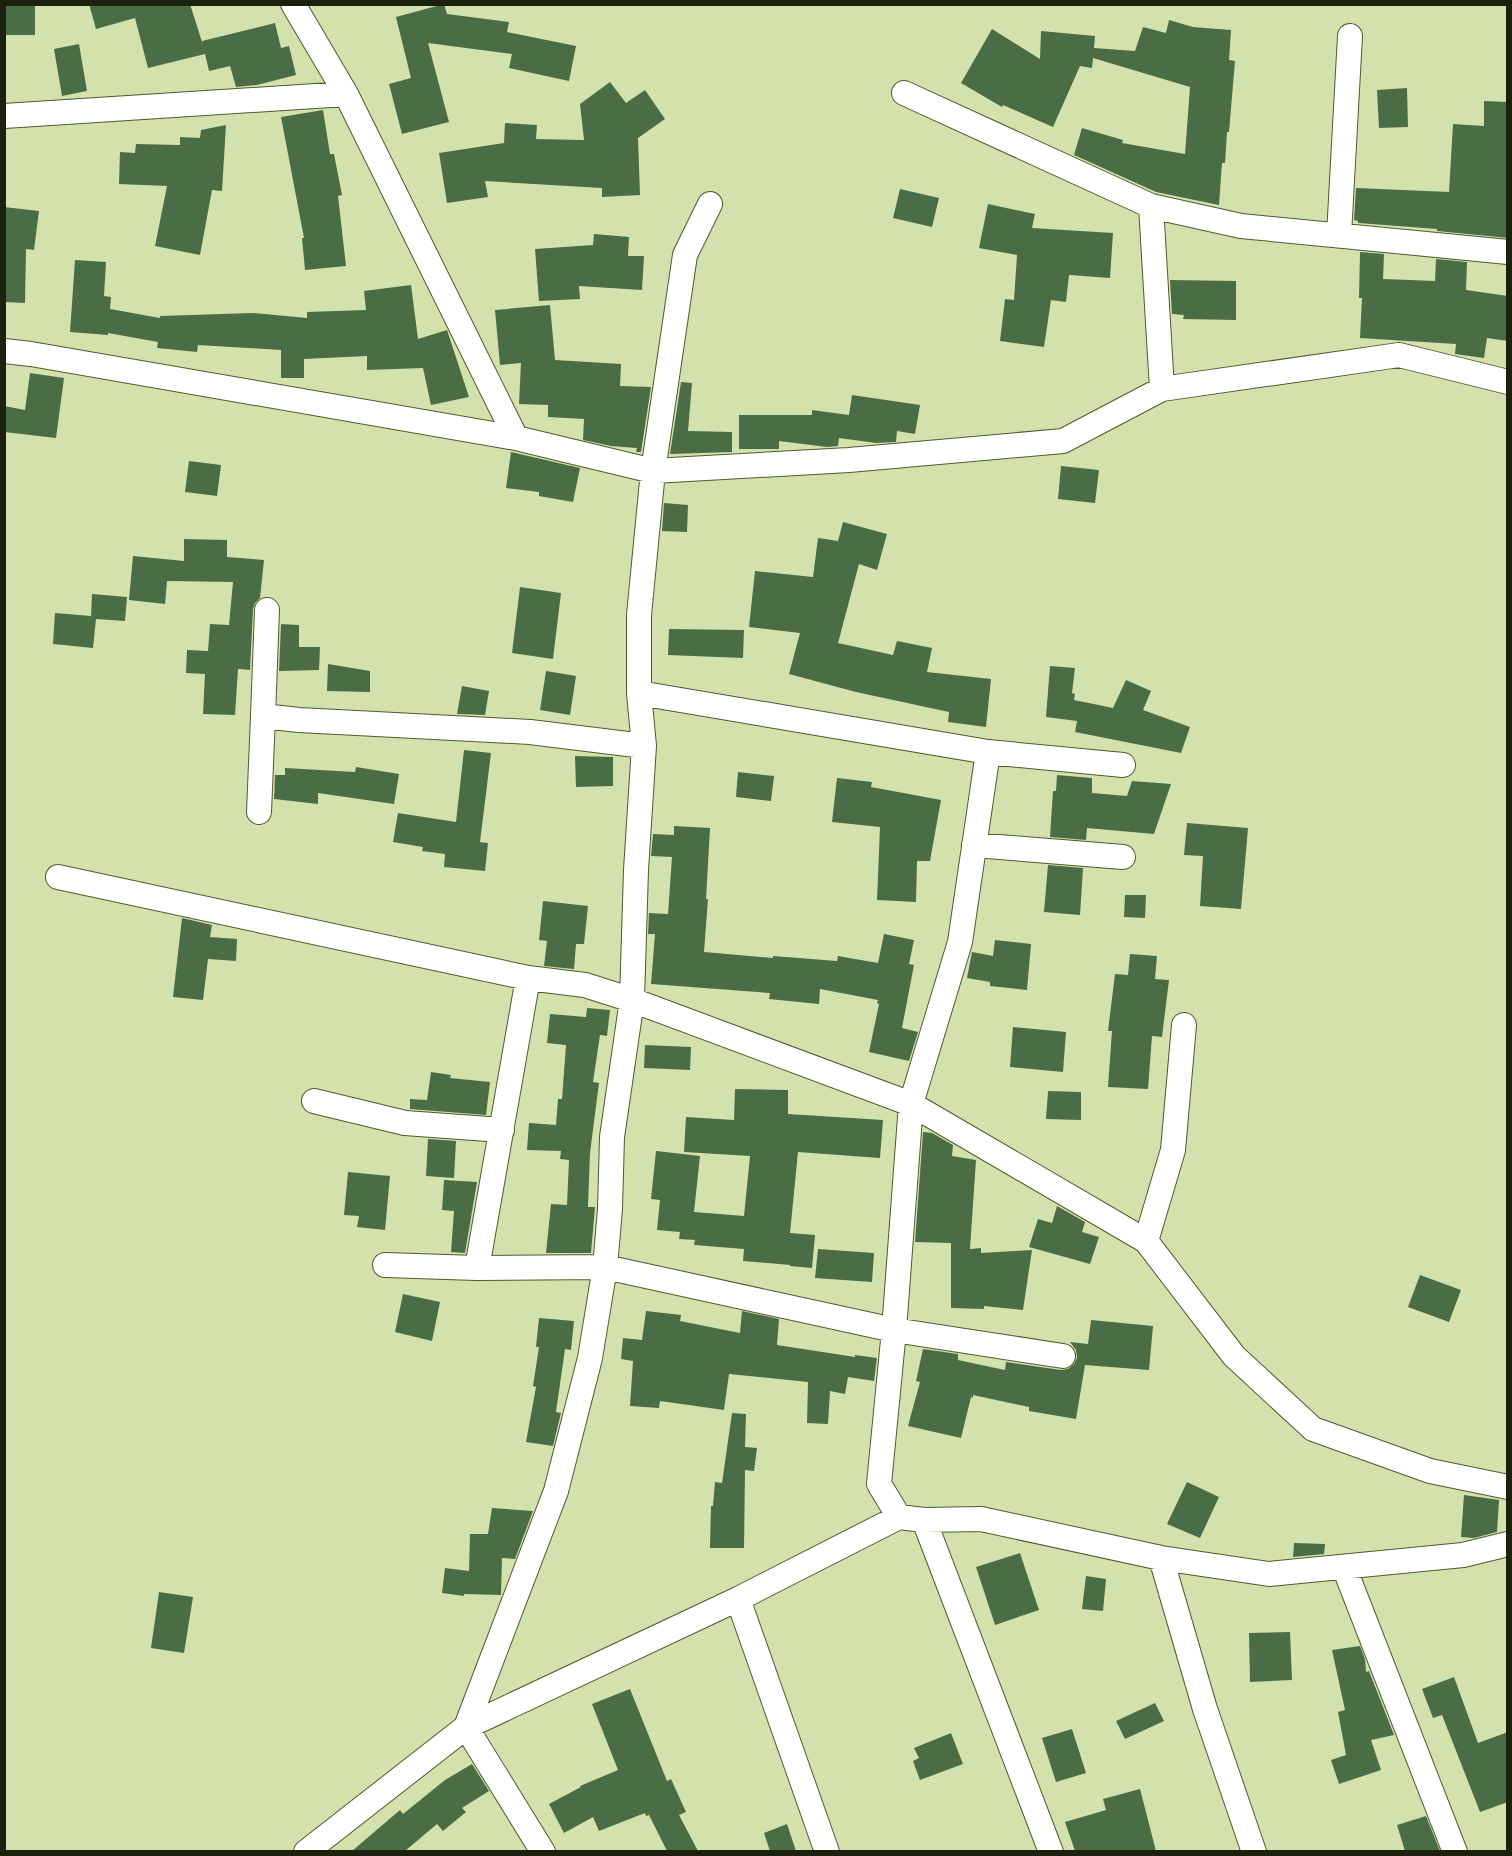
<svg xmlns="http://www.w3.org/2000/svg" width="1512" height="1856" viewBox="0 0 1512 1856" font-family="'Alegreya Sans',sans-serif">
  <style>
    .building { fill: #4b6d46 }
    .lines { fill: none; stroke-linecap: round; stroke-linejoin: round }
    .street-casing { stroke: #4e5b2b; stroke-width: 26 }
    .street { stroke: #fff; stroke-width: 24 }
  </style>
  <rect width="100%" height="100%" fill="#d3e2ad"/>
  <!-- building -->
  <path class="building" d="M4 4H35V35H4Z
    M89 4H190L203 45 202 41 275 23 281 48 289 46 296 75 257 85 236 87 230 66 209 71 205 54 148 68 135 18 96 29Z
    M444 4 447 14 509 22 507 32 576 46 569 81 509 68 512 54 428 43 449 122 402 134 389 84 411 78 396 17Z
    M1169 20 1193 27 1231 30 1229 60 1235 61 1229 132H1227L1225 163H1222L1219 205 1156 192 1074 155 1082 128 1123 140 1122 143 1185 154 1190 87 1093 58 1092 68 1080 66 1053 127 1003 105 1002 107 961 83 992 29 1040 59 1041 31 1095 36 1094 48 1135 51 1143 27 1166 33Z
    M79 44 87 91 62 96 54 49Z
    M610 82 626 103 645 90 665 119 638 138 640 195 602 197V188L485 181 488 197 447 203 439 153 504 143 505 123 537 125 536 139 584 140 580 104Z
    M1407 88 1408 127 1379 128 1377 90Z
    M1484 101 1508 102V238L1437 231V229L1358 223V221L1354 220 1356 188 1449 192 1453 124 1484 126Z
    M323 110 330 154H334L342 195 338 196 346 266 305 270 302 238H304L281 117Z
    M226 125 222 191 212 190 200 255 155 246 167 186 119 184 120 152 135 153 136 144 180 145V137L200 138 201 130Z
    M900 189 939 198 932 227 893 218Z
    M988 204 1035 214 1032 228 1113 233 1110 278 1069 275 1066 302 1051 300 1044 347 1000 341 1005 299 1014 300 1017 255 979 248Z
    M4 207 39 211 34 250 26 249 25 303 4 302Z
    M594 234 629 237 628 256H644L642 290 579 286 580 299 539 301 535 249 593 245Z
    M1360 252 1384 254 1383 279 1435 281 1436 259 1467 262 1466 290 1508 296V341L1487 338 1484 358 1455 354 1456 344 1360 338 1362 298H1359Z
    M75 260 106 262 104 296 111 297 110 309 160 318V316L253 313 307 318V312L366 310 364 291 411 285 418 339 447 330 469 397 431 405 423 368 367 370V356L304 359V378H281V350L198 345 197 352 157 348 158 342 108 333V335L70 332Z
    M1170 280 1236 281V320L1183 319 1184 315 1172 314Z
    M550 305 555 360 621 364 620 386 651 387 641 452H636L637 448 611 446 583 440 584 419 548 417V405L519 404 521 363 500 365 495 310Z
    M30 373 64 378 56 438 4 432V406L25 410Z
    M681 382 692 383 688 431 732 432V452L670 454Z
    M852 395 920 405 915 434 897 431 896 442 876 443 839 438 838 446 827 447 779 441V449H739V415H812V410L849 415Z
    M511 452 580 468 573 502 539 496V492L506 488Z
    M189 461 221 465 217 496 185 492Z
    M1061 466 1099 470 1095 503 1058 499Z
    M664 503 688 505 687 532 662 531Z
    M843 522 887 534 877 570 859 564 838 643 893 655 897 641 932 648 927 672 991 679 986 727 948 722 949 712 856 692 789 674 800 633 749 627 755 571 813 577 818 538 838 541Z
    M184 539 227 540V557L264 560 260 598 255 603 253 609 250 670 238 669 235 715 203 714 205 674 186 673 187 650 208 651 210 624 229 625 233 582 167 581 165 604 129 600 133 556 184 561Z
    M520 587 561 593 553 659 512 653Z
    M92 594 127 597 125 621 96 619 93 648 53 644 55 613 91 616Z
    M281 624 299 625V647H320L319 670 279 671Z
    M669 629 744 630 743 658 668 655Z
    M328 664 370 671V692L327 691Z
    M1050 666 1075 668 1072 693 1075 694 1074 700 1113 708 1126 680 1151 691 1143 710 1190 727 1181 753 1075 732 1077 721 1046 717Z
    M546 671 576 676 570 715 540 710Z
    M462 686 489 691 485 715 457 714Z
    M464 750 491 753 480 842 488 843 485 871 444 867 445 854 422 851 423 847 393 842 398 813 456 822Z
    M575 756 613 757V786L576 787Z
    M356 767 399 774 394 804 318 793V804L274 799 275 775H285V768L355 772Z
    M738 772 774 776 771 801 736 797Z
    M1057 775 1092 778V793L1127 796 1132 781 1171 784 1154 834 1087 828 1086 840 1050 837 1053 791H1056Z
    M837 778 872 782 871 787 941 800 930 861H917L916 902 877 900 880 827 832 822Z
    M1187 823 1248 828 1241 909 1200 906 1203 856 1184 855Z
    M674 826 710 828 706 899H708L704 952 773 958V956L837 961 838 956 878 963 884 934 914 940 909 964 914 965 902 1028 918 1032 909 1061 869 1052 879 1004 877 1003 878 1000 820 989 819 1004 769 999 770 993 651 984 655 934H648L649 913 668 914 672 857 651 856 653 834 674 835Z
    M1048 865 1083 868 1080 915 1044 912Z
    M1125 895H1146L1145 918 1124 917Z
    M543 901 588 906 584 944H576L574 969 544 966 547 941 539 940Z
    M182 918 212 925 210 937 237 939 236 961 208 959 203 1000 173 997Z
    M995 940 1031 944 1027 990 990 986V982L967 978 972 952 993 956Z
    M1130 954 1157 956 1155 979 1169 980 1162 1037 1152 1036 1148 1089 1108 1087 1112 1031H1108L1115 974 1128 975Z
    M587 1008 610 1010 607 1036 600 1035 593 1082 599 1083 590 1153 588 1207H595L591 1253H546L551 1204 567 1205 569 1160 560 1159 561 1151 527 1150 529 1123 556 1125 558 1099H562L566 1045 547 1043 550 1014 586 1017Z
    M1013 1027 1066 1032 1063 1072 1010 1067Z
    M645 1045 691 1047 690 1070 644 1068Z
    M431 1072 451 1075 450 1078 490 1082 486 1115 410 1109V1099L427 1100Z
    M735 1089 788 1090V1114L883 1120 880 1158 798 1152 790 1233 815 1235 812 1268 790 1266V1265L743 1261 744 1249 694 1245 695 1240 679 1239 680 1232 657 1230 660 1200 651 1199 656 1151 700 1156 694 1212 744 1216 750 1156 684 1152 686 1117 734 1120Z
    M1048 1091 1081 1092V1120L1046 1119Z
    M923 1132 932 1133 953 1145 952 1156 976 1160 970 1249 981 1248V1253L1032 1250 1023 1310 984 1306V1309L951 1308V1243L915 1242Z
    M428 1139 456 1141 454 1178 426 1176Z
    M348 1172 390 1176 385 1230 357 1227 359 1216 344 1215Z
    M444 1180 477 1182 465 1253 451 1252 454 1211 442 1210Z
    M1057 1206 1085 1222 1082 1232 1099 1237 1090 1264 1029 1247 1038 1219 1052 1223Z
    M818 1249 874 1253 872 1282 815 1278Z
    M1420 1275 1461 1290 1449 1322 1408 1307Z
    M403 1294 440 1302 432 1341 395 1332Z
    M646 1311 681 1315 680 1321 740 1333 742 1311 779 1319 777 1345 855 1357V1355L877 1358 874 1381 848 1377 845 1394 830 1391 828 1424 807 1423 808 1382 729 1374 724 1410 660 1401 659 1408 630 1406 633 1361 621 1359 623 1338 642 1340Z
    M539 1318 574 1321 571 1350 565 1349 556 1412 561 1413 553 1446 526 1442 536 1387 533 1386 539 1347H536Z
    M1091 1320 1153 1326 1149 1370 1085 1365 1076 1419 1029 1411V1407L973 1395V1398L971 1397 961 1438 908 1426 920 1382 916 1381 923 1349 958 1354V1360L1005 1370 1006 1362 1061 1370 1068 1369 1074 1364 1077 1358 1076 1350 1070 1342 1088 1344Z
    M732 1413 746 1414 745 1447 757 1448 754 1471 745 1470 744 1548H710L711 1506H713L715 1482 722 1483Z
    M1187 1482 1219 1497 1200 1538 1167 1524Z
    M1464 1495 1499 1500 1497 1532 1474 1538 1461 1537Z
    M492 1508 533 1511 515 1559 502 1558 501 1595 464 1594V1596L442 1593 445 1568 469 1571 470 1534H488Z
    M1294 1543 1325 1544 1324 1554 1293 1557Z
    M1020 1553 1039 1610 995 1625 976 1567Z
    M1086 1576 1106 1579 1103 1611 1082 1609Z
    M159 1592 193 1597 184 1653 151 1648Z
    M1290 1632 1292 1680 1250 1682 1249 1633Z
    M1360 1646 1365 1659 1366 1672 1369 1671 1394 1735 1371 1740 1381 1770 1339 1784 1331 1760 1346 1755 1338 1712 1345 1710 1332 1650Z
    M1454 1677 1478 1743 1508 1732V1802L1480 1812 1442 1715 1433 1718 1422 1689Z
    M630 1689 667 1781 671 1779 686 1812 679 1815 698 1851H667L649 1815 646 1816 645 1813 599 1831 593 1817 564 1833 549 1804 581 1787 580 1786 618 1770 592 1704Z
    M1155 1703 1164 1721 1125 1739 1116 1721Z
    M1072 1729 1086 1773 1056 1782 1042 1738Z
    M951 1733 963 1764 920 1780 913 1761 919 1758 914 1748Z
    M472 1764 489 1791 462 1808 466 1812 443 1831 437 1824 405 1851H352L400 1810 403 1814 445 1780Z
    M1140 1789 1156 1851H1075L1065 1822 1106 1810 1103 1799Z
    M1426 1816 1440 1851H1405L1397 1825Z
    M787 1824 796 1851H770L764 1833Z"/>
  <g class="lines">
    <defs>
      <path id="street" d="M293 4 346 94 516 438
        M904 93 1151 206 1241 226 1508 252
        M4 116 346 94
        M1151 206 1162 389
        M1339 235 1350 36
        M4 351 31 354 516 438 653 471 849 460 1063 441 1162 389 1399 355 1508 382
        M267 610 263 716 299 720 530 732 644 746
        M639 693 988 752 960 942 911 1104 894 1330 879 1484 899 1517
        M988 752 1123 765
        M259 812 263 716
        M974 845 1123 857
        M58 877 528 978
        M314 1101 405 1123 502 1130
        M1146 1241 1173 1150 1184 1025
        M385 1265 477 1268 605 1267 894 1330 1063 1356
        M477 1268 528 978 585 985 632 1000 911 1104 1146 1241 1234 1356 1313 1429 1430 1471 1508 1487
        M924 1520 1051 1852
        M1161 1558 1205 1709 1254 1852
        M1344 1567 1455 1852
        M738 1599 827 1852
        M306 1852 466 1727 556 1491 590 1358 605 1267 610 1209 612 1137 632 1000 636 870 644 746 639 693V615L653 471 685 255 710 204
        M543 1852 466 1727 738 1599 899 1517 924 1520 981 1519 1161 1558 1269 1574 1463 1555 1508 1544"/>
    </defs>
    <!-- street casing -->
    <use href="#street" class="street-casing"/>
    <!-- street -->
    <use href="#street" class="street"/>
  </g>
  <!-- border -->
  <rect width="1512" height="1856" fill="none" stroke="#1b210d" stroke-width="12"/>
</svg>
